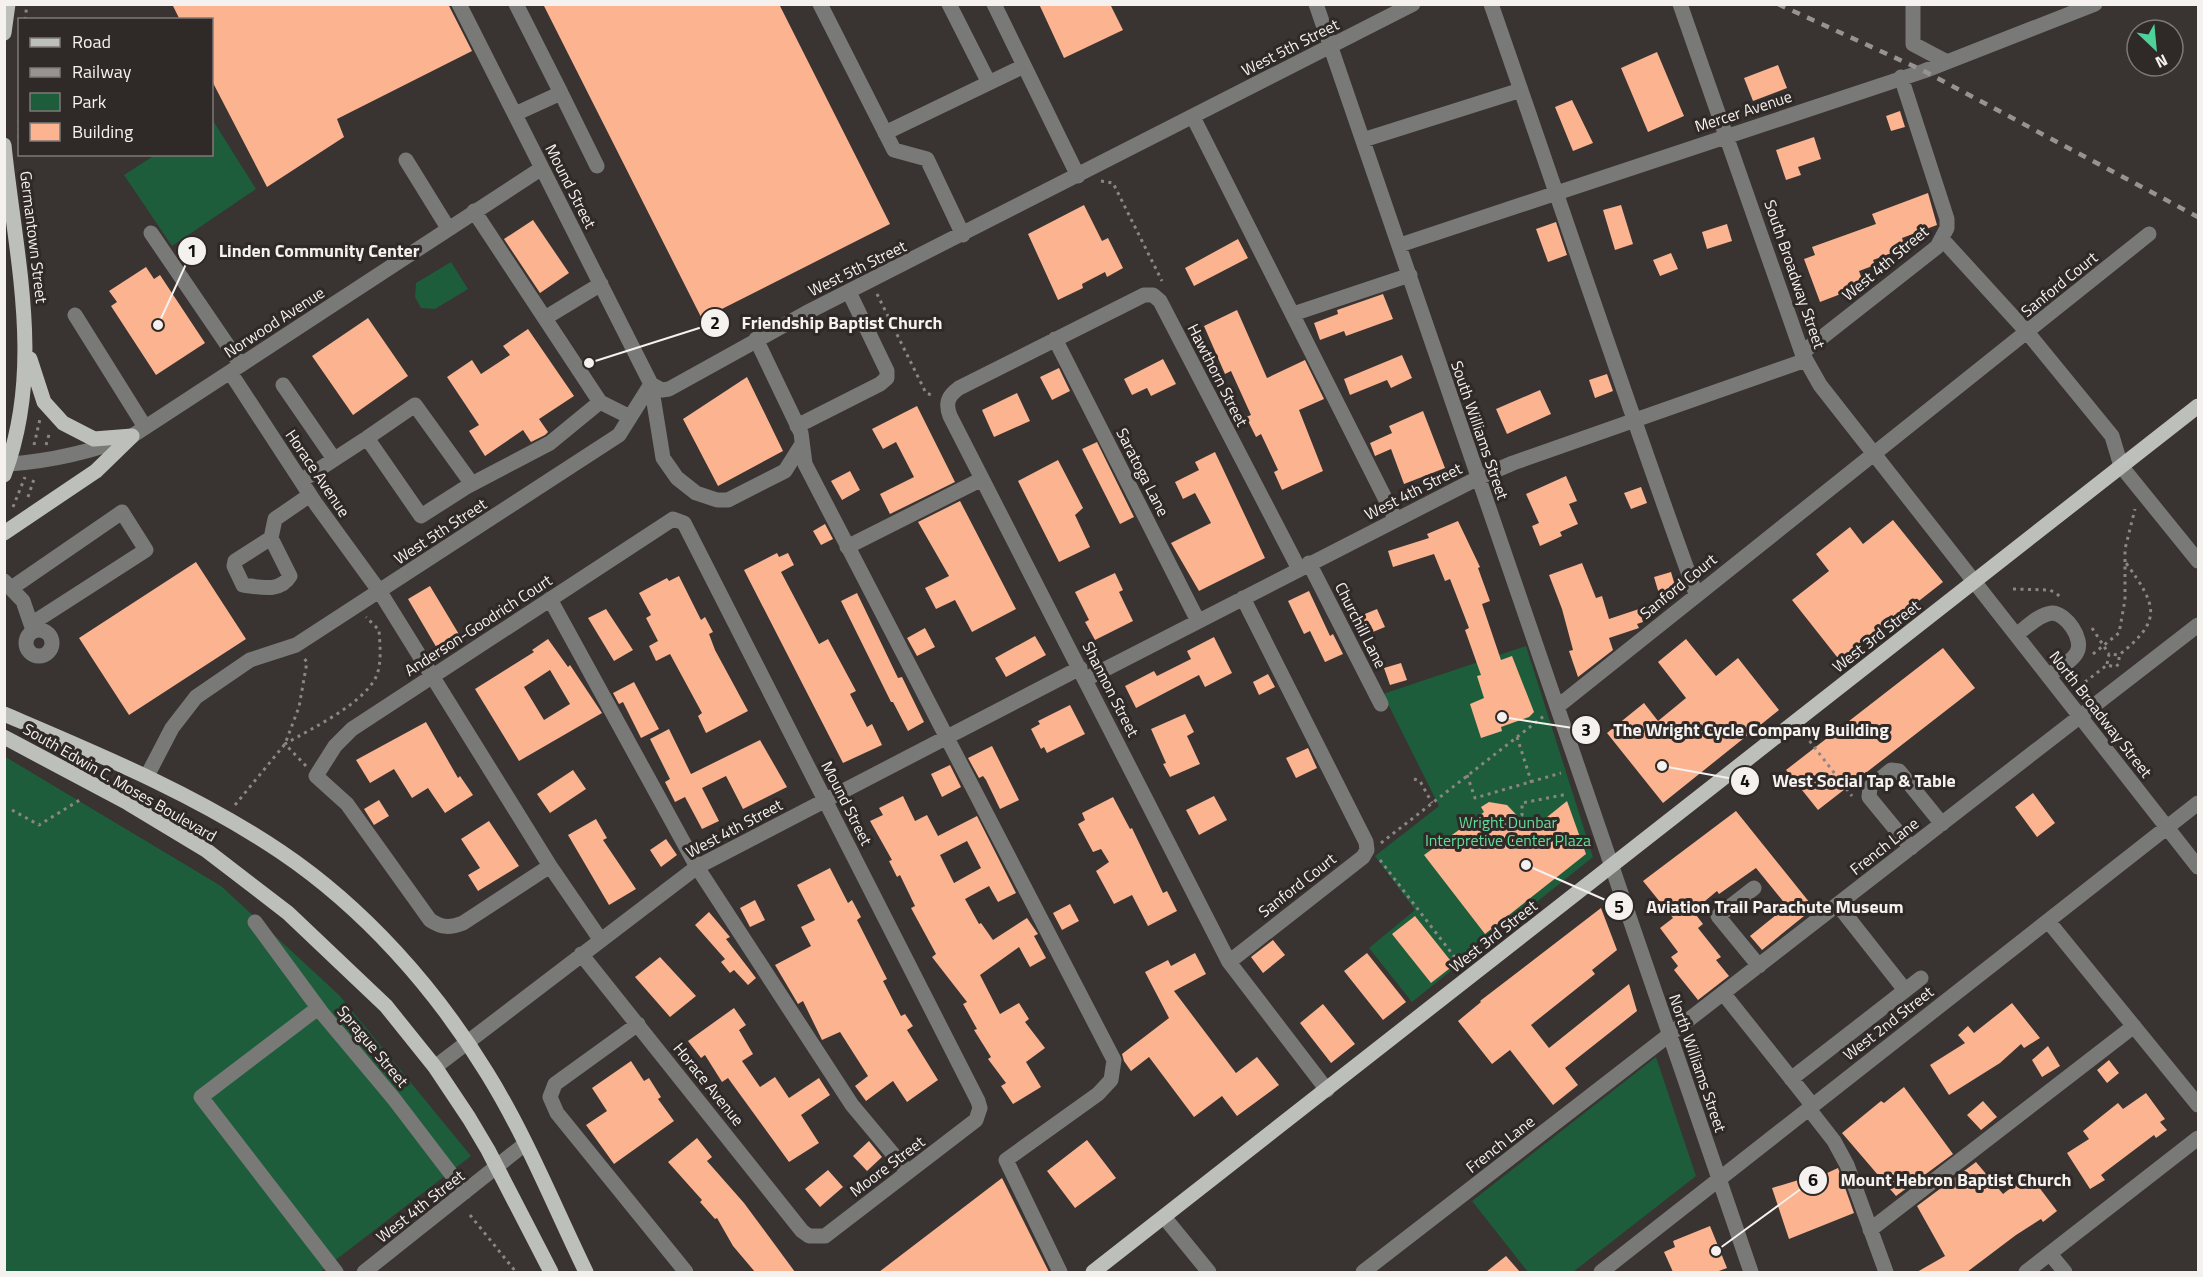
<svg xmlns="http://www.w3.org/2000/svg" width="2203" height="1277" viewBox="0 0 2203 1277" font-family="'Titillium Web',sans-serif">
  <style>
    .green { fill: #1d5d3b }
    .building { fill: #fbb390; fill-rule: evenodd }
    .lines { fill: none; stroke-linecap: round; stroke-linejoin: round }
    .path { stroke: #8b8684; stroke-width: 3; stroke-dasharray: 3 4.5; stroke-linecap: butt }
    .minor { stroke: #797a78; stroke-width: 15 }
    .major { stroke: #bdbfba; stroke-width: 15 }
    .rail { stroke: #989391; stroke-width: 4.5; stroke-dasharray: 8 8; stroke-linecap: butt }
    .labels { text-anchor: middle; stroke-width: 6; stroke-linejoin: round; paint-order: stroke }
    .street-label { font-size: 16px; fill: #f4f1ef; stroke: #2f2927 }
    .park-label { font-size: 16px; fill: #60dd98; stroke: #2f2927 }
    .leader { fill: none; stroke: #f4f1ef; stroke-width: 2 }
    .callout-dot { fill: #f4f1ef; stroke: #2f2927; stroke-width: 2 }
    .mark-label { font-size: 18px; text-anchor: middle; font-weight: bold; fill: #111 }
    .callout-label { font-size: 18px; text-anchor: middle; font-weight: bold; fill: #f4f1ef; stroke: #2f2927; stroke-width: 6; stroke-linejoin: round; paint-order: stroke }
  </style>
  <rect width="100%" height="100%" fill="#393331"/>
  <!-- green -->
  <path class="green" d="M212 119 256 189 172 246 124 175 155 155 212 154Z
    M451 262 468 289 435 309 421 308 415 297 416 283Z
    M1526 646 1593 857 1412 1002 1369 948 1415 910 1375 856 1439 806 1383 694Z
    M4 756 221 886 339 995 471 1156 320 1272H5Z
    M1656 1057 1696 1176 1573 1272H1528L1472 1201Z"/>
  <!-- building -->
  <path class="building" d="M172 4H448L472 51 337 119 344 137 267 187 212 81V20H180Z
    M543 4H779L890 224 702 319Z
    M1039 4H1110L1123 30 1064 58Z
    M1657 52 1684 116 1648 132 1621 68Z
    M1778 65 1787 88 1753 101 1744 78Z
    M1572 100 1593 143 1573 151 1555 107Z
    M1900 111 1905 127 1891 131 1886 116Z
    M1814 137 1821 159 1798 167 1801 175 1786 180 1776 150Z
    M1928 193 1937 225 1902 238 1905 248 1873 260 1875 265 1859 271 1864 285 1820 302 1804 259 1815 255 1812 247 1876 224 1872 214Z
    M1084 205 1102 241 1108 238 1123 268 1107 277 1105 272 1082 284 1083 288 1058 300 1028 234Z
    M1621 205 1633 244 1615 250 1603 210Z
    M533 220 569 273 540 293 504 239Z
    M1556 222 1567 255 1548 262 1536 229Z
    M1727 224 1732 241 1707 249 1702 232Z
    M1238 239 1248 258 1194 286 1185 268Z
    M1671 253 1678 269 1660 276 1653 260Z
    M146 267 154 279 160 275 205 343 156 375 111 306 117 302 109 291Z
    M1383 294 1393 319 1346 336 1344 331 1320 340 1314 323 1338 314 1337 310Z
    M1237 310 1267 378 1305 360 1324 399 1299 410 1323 471 1282 490 1274 472 1278 470 1261 434 1256 437 1246 417 1251 415 1231 371 1225 374 1204 326Z
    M368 318 408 376 353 415 312 356Z
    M528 329 574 396 539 419 548 432 545 435 531 442 523 430 485 456 469 431 479 425 447 377 472 360 481 374 510 355 503 346Z
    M1402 355 1412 378 1391 388 1387 380 1350 395 1344 379Z
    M1163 359 1176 384 1151 396 1147 388 1132 395 1124 379Z
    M1059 368 1070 391 1052 400 1040 377Z
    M1607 374 1613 391 1595 398 1589 380Z
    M747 377 783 451 718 486 683 419Z
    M1540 390 1551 414 1507 434 1496 409Z
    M1017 393 1030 421 994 437 982 410Z
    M917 406 955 482 890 514 880 494 914 477 896 442 883 449 872 429Z
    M1423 411 1445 468 1404 484 1391 449 1375 456 1370 443 1392 433 1389 426Z
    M1097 442 1134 517 1120 524 1082 449Z
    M1215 452 1265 558 1199 591 1171 543 1211 523 1195 493 1183 499 1175 482 1199 470 1195 462Z
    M1058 460 1083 508 1075 515 1090 547 1059 562 1018 481Z
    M850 471 860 490 842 500 831 481Z
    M1566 476 1577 501 1569 504 1578 524 1560 532 1562 536 1540 546 1532 526 1539 523 1526 494Z
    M1641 487 1647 503 1631 509 1624 493Z
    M960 501 1016 609 972 632 955 600 936 609 925 588 949 576 918 522Z
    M1893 520 1943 582 1841 662 1792 600 1829 571 1816 554 1850 527 1863 544Z
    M1458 521 1480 567 1478 568 1490 601 1482 604 1501 660 1512 656 1534 712 1529 717 1501 727 1502 731 1481 738 1470 704 1484 698 1477 676 1481 675 1465 630 1469 628 1450 579 1445 581 1434 554 1393 567 1388 551 1429 538 1427 534Z
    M825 524 833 539 821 545 813 531Z
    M777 553 779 557 788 553 794 565 781 572 819 644 828 639 856 691 850 694 867 727 872 724 882 745 843 763 744 570Z
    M196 562 246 639 129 715 79 638Z
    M1582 563 1596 598 1602 596 1609 619 1639 609 1643 622 1637 624 1639 628 1609 638 1613 650 1578 677 1569 651 1573 650 1562 609 1549 575Z
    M1671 572 1676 589 1659 594 1654 577Z
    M1115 573 1123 590 1119 592 1133 621 1095 640 1085 622 1089 620 1075 592Z
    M679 576 701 620 705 617 713 632 709 634 715 650 748 711 706 733 698 716 702 713 670 654 656 661 649 646 658 641 646 618 651 615 639 593 667 578 669 581Z
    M430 586 460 636 438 650 408 599Z
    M1309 591 1330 636 1333 634 1343 654 1325 662 1310 631 1304 634 1288 601Z
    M857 593 898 678 902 677 924 722 908 731 893 702H891L841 601Z
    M606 609 633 650 614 661 588 618Z
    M1377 609 1385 627 1368 634 1360 616Z
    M925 628 935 647 917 656 907 638Z
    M1035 636 1046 655 1006 677 995 658Z
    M1214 637 1232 673 1205 687 1199 675 1136 708 1125 686 1154 671 1157 676 1191 659 1187 651Z
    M548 639 568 667 570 665 602 713 519 761 475 689 534 652 532 650ZM550 670 570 704 544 720 524 687Z
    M1686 639 1716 676 1738 658 1779 710 1663 803 1607 733 1644 703 1658 721 1686 698 1658 662Z
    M1943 648 1975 688 1818 810 1786 770Z
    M1401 663 1407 680 1390 685 1384 668Z
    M1268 674 1275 687 1259 695 1253 682Z
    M634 682 659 729 641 738 623 702 619 704 613 693Z
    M1070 705 1085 734 1047 753 1044 747 1041 749 1031 729 1040 724 1038 721Z
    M1185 714 1194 732 1187 736 1200 764 1170 777 1163 764 1166 763 1151 729Z
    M426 722 458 778 460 776 473 795 445 813 428 788 412 798 394 769 370 783 356 760Z
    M669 729 691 774 760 740 787 787 743 809 726 776 702 788 719 821 702 829 685 797 675 802 665 782 670 779 650 739Z
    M992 746 1019 800 1000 809 986 780 983 776 979 778 968 758Z
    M1308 748 1317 768 1296 778 1286 758Z
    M950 765 961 787 942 797 931 774Z
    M573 770 586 789 550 813 537 794Z
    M2033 793 2055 823 2037 837 2015 807Z
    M903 796 915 821 927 815 938 836 977 816 1016 893 998 902 989 886 965 899 979 924 981 923 993 940 1027 918 1038 934 1034 936 1046 958 1030 967 1019 947 980 975 1000 1014 1019 1003 1029 1019 1025 1022 1045 1048 1026 1062 1041 1087 1013 1104 1001 1086 1006 1083 988 1059 991 1057 974 1030 977 1029 963 1004 967 1002 932 957 936 954 911 908 915 906 900 875 897 877 889 861 892 860 870 821 883 815 879 808ZM967 841 981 868 954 883 940 855Z
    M1214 796 1227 820 1199 835 1186 810Z
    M1113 797 1130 829 1132 828 1163 893 1167 891 1177 911 1148 926 1132 895 1114 904 1096 871 1109 862 1101 849 1093 852 1078 824 1085 820 1082 813Z
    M379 800 389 816 374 825 364 809Z
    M1567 801 1586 854 1485 934 1424 855 1484 812 1481 807 1489 802 1507 805 1531 830Z
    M1736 811 1814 908 1762 950 1750 936 1787 906 1756 868 1719 894 1717 891 1693 911 1703 924 1698 928 1721 957 1716 960 1729 976 1698 1000 1674 970 1678 966 1671 957 1678 952 1660 928 1673 918 1643 881Z
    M596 819 607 838 603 840 636 889 609 905 568 835Z
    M489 821 519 866 478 891 468 875 480 868 461 839Z
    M666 839 677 855 661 867 650 850Z
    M830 868 848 903 852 900 861 917 857 920 887 979 883 981 901 1016 905 1014 913 1026 907 1030 938 1080 907 1102 893 1081 866 1101 855 1086 868 1076 840 1032 822 1040 803 1001 798 1004 775 965 811 946 801 927 815 920 797 885Z
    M755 900 765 920 750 927 740 908Z
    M1070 904 1079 921 1062 930 1053 913Z
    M1601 908 1617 950 1592 970 1595 974 1531 1025 1549 1048 1629 984 1637 1011 1565 1068 1578 1085 1553 1105 1510 1050 1492 1064 1458 1021 1481 1002 1480 1001Z
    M709 912 730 937 726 939 756 978 748 985 734 970 730 973 721 962 725 959 695 925Z
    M1415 916 1454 965 1431 983 1392 934Z
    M1273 940 1285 955 1263 973 1251 957Z
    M1195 953 1206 974 1174 991 1236 1073 1257 1057 1279 1085 1237 1116 1222 1096 1194 1117 1149 1057 1131 1071 1124 1061 1122 1054 1169 1018 1145 972 1168 960 1171 966Z
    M1367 953 1406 1002 1383 1020 1344 971Z
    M660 957 696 996 670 1017 635 977Z
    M2012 1003 2040 1038 2024 1048 2021 1044 2000 1063 1949 1095 1930 1065 1965 1043 1958 1035 1968 1026 1974 1033Z
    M1323 1004 1355 1044 1331 1063 1300 1023Z
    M734 1008 746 1025 739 1030 753 1054 742 1061 760 1087 775 1077 789 1098 819 1078 830 1095 801 1115 819 1143 789 1162 728 1078 722 1082 705 1055 701 1058 688 1041Z
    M2048 1046 2060 1066 2042 1077 2032 1060Z
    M2109 1060 2119 1073 2107 1083 2097 1070Z
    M631 1061 644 1081 649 1078 661 1097 658 1099 674 1121 614 1164 586 1125 607 1111 592 1088Z
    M1904 1087 1953 1154 1896 1196 1842 1133 1881 1101 1884 1103Z
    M2146 1093 2165 1119 2160 1122 2167 1130 2156 1138 2154 1135 2101 1175 2105 1180 2090 1189 2067 1153 2089 1139 2083 1131 2118 1103 2123 1109Z
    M1983 1101 1997 1117 1981 1130 1967 1115Z
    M697 1138 712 1157 707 1161 744 1203 795 1272H755L733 1246 717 1218 715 1219 700 1202 702 1200 668 1162Z
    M1087 1140 1116 1178 1075 1208 1047 1171Z
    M869 1141 882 1157 867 1171 853 1156Z
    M1976 1162 2003 1194 2029 1174 2057 1211 2043 1222 2041 1219 2016 1235 1967 1272H1917L1945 1256 1917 1206Z
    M1838 1168 1854 1213 1789 1239 1772 1188 1815 1175 1816 1178Z
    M828 1170 843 1187 820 1207 805 1189Z
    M1002 1178 1049 1272H879Z
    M1710 1226 1727 1268 1716 1272H1673L1664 1252 1675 1247 1673 1241Z
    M1506 1256 1520 1272H1486Z"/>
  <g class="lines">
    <!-- path -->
    <path class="path" d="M25 20 27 4
      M19 138 20 54
      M1101 181 1113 183 1162 281
      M877 294 926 393 934 396
      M34 445 40 419
      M46 445 50 431
      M28 497 34 479
      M13 507 25 477
      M2013 589 2050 590 2063 598
      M2092 628 2109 654
      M2093 654 2119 633 2125 600V549L2135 509
      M2107 664 2109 654 2119 655
      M2085 682 2107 665 2115 667 2119 664V655C2163 620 2157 606 2126 563
      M1805 735 1852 796
      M1517 737 1532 784
      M306 766 285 744C312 728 362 705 376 677 382 664 380 645 379 630L366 617
      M1467 775 1475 798 1561 773
      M1414 779 1420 781 1432 803
      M235 805 285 744 299 707 307 662 303 657
      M12 810 39 825 83 798
      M1516 821 1522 815V803L1568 794
      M1381 843 1544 716
      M1380 860 1460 964
      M470 1215 516 1272"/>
    <!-- minor -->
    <path class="minor" d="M459 4 651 384 663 458 677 478 696 493 717 500H728L785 471 802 444
      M516 4 561 93
      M820 4 894 150 927 159 963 235
      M949 4 989 83
      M994 4 1078 176
      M1316 4 1751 1272
      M1491 4C1560 201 1625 399 1696 594
      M1680 4 1802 353 1820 385 2198 867
      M1913 4V44L1947 62
      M515 114 561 93 597 166
      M1193 117 1396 520
      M885 133 1024 66
      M1363 140 1521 90
      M406 160 448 228
      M474 211 600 402 630 417
      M151 233 241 365
      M1943 240 2027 332 2112 436 2121 466 2198 561
      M1400 245 1924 71 2095 4
      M1293 314 1410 275
      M75 315 145 427
      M545 318 601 284
      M756 339 801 433 805 464 1114 1060 1111 1080 1098 1094 1006 1160 1060 1272
      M1055 339 1198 621
      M1802 353 1937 247 1947 228V219L1901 77
      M230 372 316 504 380 592 550 866 600 939
      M651 384 662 390 669 389 806 313 1413 4
      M283 385 334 459
      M797 426 880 384 887 378V371L849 292
      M367 438 415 405 472 484
      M9 464C52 461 91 452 132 436L542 168
      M301 481 367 438 421 516 468 486 550 443 600 402
      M271 538 290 576C280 593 260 587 243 585L234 566 235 561 271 538 275 519 310 495
      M847 547 982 479
      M1309 563 1381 704
      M1299 569 1160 301 1153 295H1144L959 388C948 396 945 403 950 416L1229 962 1327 1090
      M4 581 23 601 33 630
      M13 587 122 512 146 550 31 624
      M550 599 697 867 852 1105 908 1172
      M26 643a13 13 0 1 1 26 0a13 13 0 1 1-26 0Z
      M2016 635C2026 628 2039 614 2052 613 2066 613 2084 639 2077 652 2073 661 2056 670 2048 676
      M1086 679 1478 478 1513 463 1806 360
      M1557 707 2149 234
      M147 776 172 728 196 697 250 660 296 645 619 435 651 384
      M1911 848 1869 797 1870 787 1891 770 1899 771 1942 824
      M550 866 463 923C450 928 442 928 430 920L347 804 316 776 335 746 352 729 673 519 684 523 978 1101 980 1108 976 1120 825 1236H809L802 1231 581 954
      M1754 888 1718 916 1759 966
      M1838 905 1905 990
      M2048 921 2198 1105
      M255 922 322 1013 394 1099 465 1192
      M1229 962 1363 857 1367 850 1366 842 1243 598
      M1723 993 1813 1106
      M318 1008 201 1097 336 1272
      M638 1024 555 1084 550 1097 557 1113 686 1272
      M435 1067 697 867 1080 668
      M1791 1079 1921 978
      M1809 1109 1834 1141 1847 1165 1886 1272
      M1164 1217 1209 1272
      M1870 1230 2134 1026
      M2050 1254 2065 1272
      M364 1272 525 1144
      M1363 1272 2198 625
      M1601 1272 2198 803
      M2026 1272 2198 1138"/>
    <!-- major -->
    <path class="major" d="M4 33 8 4
      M4 145C15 255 45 367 4 475
      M30 359 44 402 63 423 94 439 132 436
      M4 533 96 471 132 436
      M4 714C100 755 195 794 281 852 364 908 435 988 487 1073 526 1136 554 1206 586 1272
      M4 737 128 803 206 850 288 913 386 1006 435 1067 469 1118 488 1150 551 1272
      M1093 1272 2198 406"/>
    <!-- rail -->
    <path class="rail" d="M1778 4 1924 71 2198 217"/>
  </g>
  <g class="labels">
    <!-- street labels -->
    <g class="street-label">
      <text transform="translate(1290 47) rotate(-27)" y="6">West 5th Street</text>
      <text transform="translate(1743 111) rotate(-18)" y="6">Mercer Avenue</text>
      <text transform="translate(571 186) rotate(63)" y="6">Mound Street</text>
      <text transform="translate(34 237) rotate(83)" y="6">Germantown Street</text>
      <text transform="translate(1885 263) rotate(-40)" y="6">West 4th Street</text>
      <text transform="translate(857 268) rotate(-26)" y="6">West 5th Street</text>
      <text transform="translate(1795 274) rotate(71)" y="6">South Broadway Street</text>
      <text transform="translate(2059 284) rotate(-39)" y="6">Sanford Court</text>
      <text transform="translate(274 322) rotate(-33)" y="6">Norwood Avenue</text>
      <text transform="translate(1218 375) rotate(63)" y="6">Hawthorn Street</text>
      <text transform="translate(1480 430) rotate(71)" y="6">South Williams Street</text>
      <text transform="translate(1143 472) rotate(63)" y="6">Saratoga Lane</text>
      <text transform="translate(318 473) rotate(56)" y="6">Horace Avenue</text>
      <text transform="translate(1413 491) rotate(-27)" y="6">West 4th Street</text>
      <text transform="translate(440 531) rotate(-33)" y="6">West 5th Street</text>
      <text transform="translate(1678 586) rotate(-39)" y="6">Sanford Court</text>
      <text transform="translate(478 625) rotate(-33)" y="6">Anderson-Goodrich Court</text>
      <text transform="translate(1361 625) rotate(63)" y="6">Churchill Lane</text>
      <text transform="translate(1876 636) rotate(-38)" y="6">West 3rd Street</text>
      <text transform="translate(1111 689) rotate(63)" y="6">Shannon Street</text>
      <text transform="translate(2101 714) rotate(52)" y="6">North Broadway Street</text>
      <text transform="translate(120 782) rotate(30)" y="6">South Edwin C. Moses Boulevard</text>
      <text transform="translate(847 803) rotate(63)" y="6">Mound Street</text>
      <text transform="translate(734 828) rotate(-28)" y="6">West 4th Street</text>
      <text transform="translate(1884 846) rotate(-38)" y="6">French Lane</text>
      <text transform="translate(1297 885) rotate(-38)" y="6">Sanford Court</text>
      <text transform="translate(1493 936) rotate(-38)" y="6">West 3rd Street</text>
      <text transform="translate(1888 1023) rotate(-38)" y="6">West 2nd Street</text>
      <text transform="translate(373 1046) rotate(50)" y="6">Sprague Street</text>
      <text transform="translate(1698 1063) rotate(71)" y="6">North Williams Street</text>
      <text transform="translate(709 1084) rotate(51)" y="6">Horace Avenue</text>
      <text transform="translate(1500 1144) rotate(-38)" y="6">French Lane</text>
      <text transform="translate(887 1166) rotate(-37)" y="6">Moore Street</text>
      <text transform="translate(420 1206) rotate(-38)" y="6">West 4th Street</text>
    </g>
    <!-- park labels -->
    <g class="park-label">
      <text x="1508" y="828">Wright Dunbar<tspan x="1508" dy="18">Interpretive Center Plaza</tspan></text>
    </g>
  </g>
  <!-- callouts -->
  <path class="leader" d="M158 325L192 251M589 363L715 323M1502 717L1586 730M1662 766L1745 781M1526 865L1619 906M1716 1251L1813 1180"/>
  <g class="callout-dot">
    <circle cx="158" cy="325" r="6"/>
    <circle cx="589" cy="363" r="6"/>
    <circle cx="1502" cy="717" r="6"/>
    <circle cx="1662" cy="766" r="6"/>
    <circle cx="1526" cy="865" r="6"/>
    <circle cx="1716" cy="1251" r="6"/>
    <circle cx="192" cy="251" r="15"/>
    <circle cx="715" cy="323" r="15"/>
    <circle cx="1586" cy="730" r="15"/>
    <circle cx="1745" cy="781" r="15"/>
    <circle cx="1619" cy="906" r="15"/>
    <circle cx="1813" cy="1180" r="15"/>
  </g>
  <g class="mark-label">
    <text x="192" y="257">1</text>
    <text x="715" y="329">2</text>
    <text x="1586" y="736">3</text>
    <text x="1745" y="787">4</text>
    <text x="1619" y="913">5</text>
    <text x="1813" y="1186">6</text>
  </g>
  <g class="callout-label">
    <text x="319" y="257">Linden Community Center</text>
    <text x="842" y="329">Friendship Baptist Church</text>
    <text x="1751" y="736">The Wright Cycle Company Building</text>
    <text x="1864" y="787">West Social Tap &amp; Table</text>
    <text x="1775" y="913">Aviation Trail Parachute Museum</text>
    <text x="1956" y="1186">Mount Hebron Baptist Church</text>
  </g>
  <!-- border -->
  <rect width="2203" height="1277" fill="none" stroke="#f4f1ef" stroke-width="12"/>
  <!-- legend -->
  <rect x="18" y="18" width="195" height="138" fill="#2f2927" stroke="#7e7977" stroke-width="1.5"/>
  <rect x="30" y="38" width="30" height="9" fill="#bdbfba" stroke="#7e7977" stroke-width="1.5"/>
  <text x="72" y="48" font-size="18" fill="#f4f1ef">Road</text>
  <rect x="30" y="68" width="30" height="9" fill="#989391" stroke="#7e7977" stroke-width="1.5"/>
  <text x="72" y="78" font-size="18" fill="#f4f1ef">Railway</text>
  <rect x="30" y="93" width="30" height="18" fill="#1d5d3b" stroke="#7e7977" stroke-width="1.5"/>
  <text x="72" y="108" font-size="18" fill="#f4f1ef">Park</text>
  <rect x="30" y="123" width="30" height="18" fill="#fbb390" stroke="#7e7977" stroke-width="1.5"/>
  <text x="72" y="138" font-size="18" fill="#f4f1ef">Building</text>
  <!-- north arrow -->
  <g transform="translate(2155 48) rotate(154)"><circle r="28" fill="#2f2927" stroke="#7e7977" stroke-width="1.5"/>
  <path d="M0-4.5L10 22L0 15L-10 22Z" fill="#4dd39a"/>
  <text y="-9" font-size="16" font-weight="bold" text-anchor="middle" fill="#f4f1ef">N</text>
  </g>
</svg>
